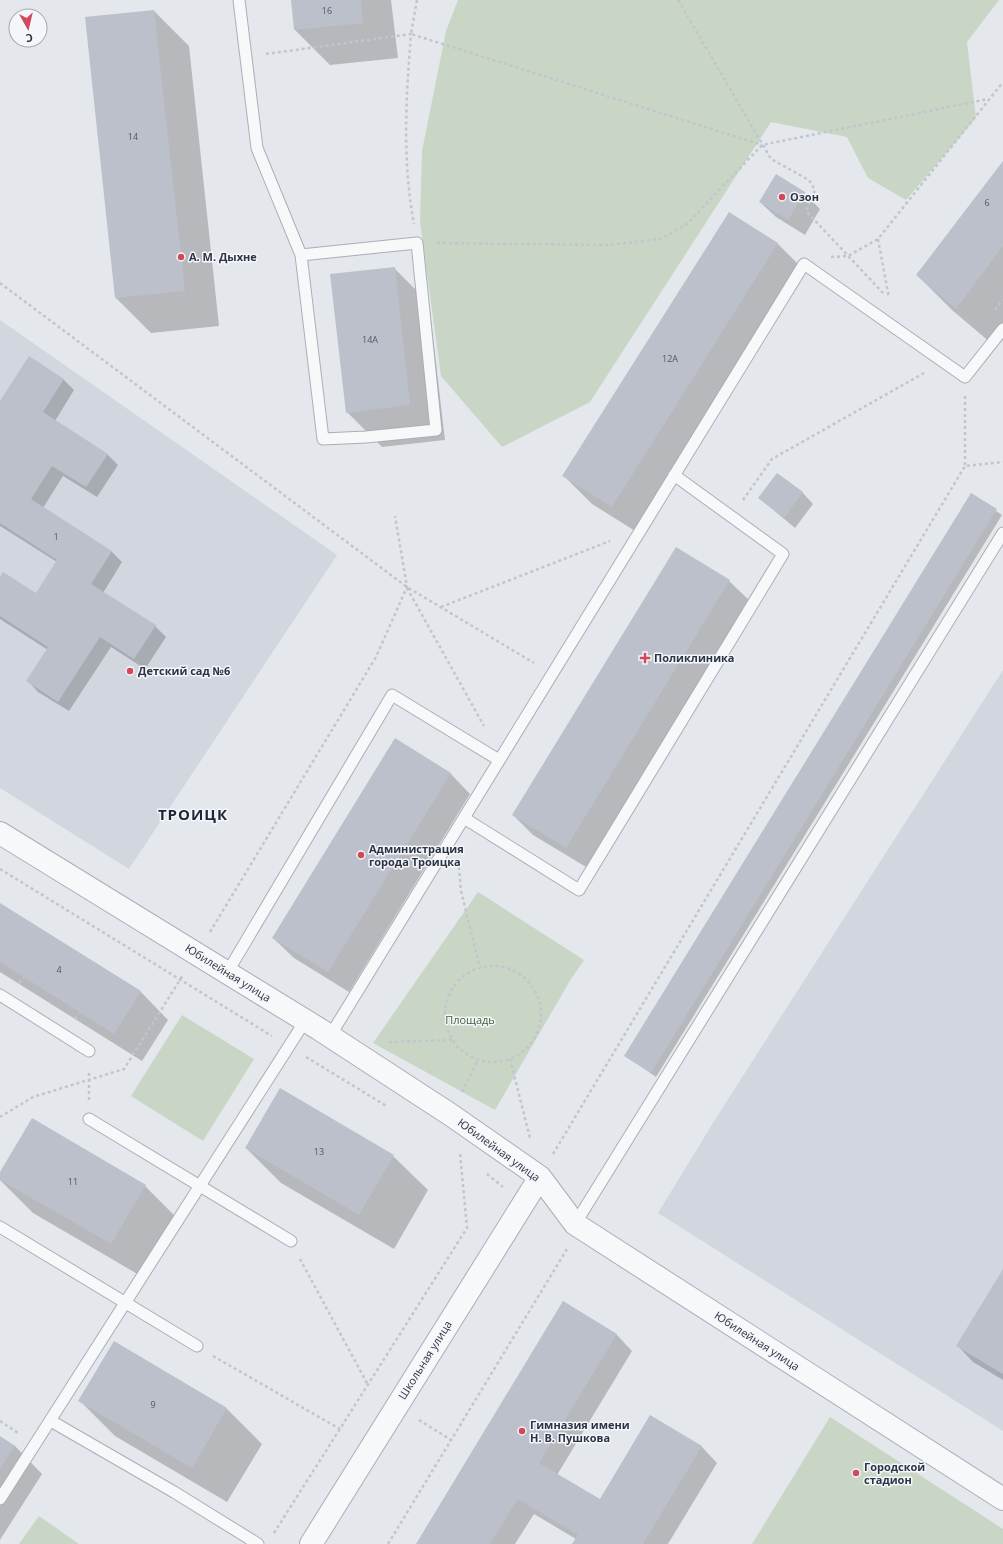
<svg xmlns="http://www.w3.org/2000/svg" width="1003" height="1544" viewBox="0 0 1003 1544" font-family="'Open Sans',sans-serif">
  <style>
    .built { fill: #d2d6de }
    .green { fill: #c9d6c5 }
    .shadow { fill: #0003 }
    .building { fill: #bbc0ca }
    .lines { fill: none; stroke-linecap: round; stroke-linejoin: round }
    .lane-casing { stroke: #a9aeb7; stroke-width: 13 }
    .street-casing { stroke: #a9aeb7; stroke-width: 24 }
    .path { stroke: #c2c5cb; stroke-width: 2.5; stroke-dasharray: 3 3; stroke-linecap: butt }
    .lane { stroke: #f7f8fa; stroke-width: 11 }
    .street { stroke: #f7f8fa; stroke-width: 22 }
    .poi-dot { fill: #d1495b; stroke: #f4f6f9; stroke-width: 1.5 }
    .labels { text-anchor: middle; stroke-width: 3; stroke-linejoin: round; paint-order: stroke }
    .number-label { font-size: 9px; fill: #4f5766 }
    .poi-label { font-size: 11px; font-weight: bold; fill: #2b3445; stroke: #f4f6f9; text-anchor: start }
    .street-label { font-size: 11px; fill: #2b3445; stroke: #f4f6f9 }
    .park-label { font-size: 11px; fill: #3f6138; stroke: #f4f6f9 }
    .district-label { font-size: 15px; font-weight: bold; letter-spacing: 1px; fill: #1d2536; stroke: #f4f6f9 }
  </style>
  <rect width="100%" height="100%" fill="#e4e7ec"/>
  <!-- built -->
  <path class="built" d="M0 320 337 555 129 869 0 788Z
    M1003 670V1431L658 1213 716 1118Z"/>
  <!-- green -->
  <path class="green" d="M458 0H999L967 42 976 118 906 200 868 178 847 137 771 122 590 402 502 447 441 376 420 222 422 151 446 31Z
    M478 892 584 960 571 979 495 1110 373 1043Z
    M182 1015 254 1059 203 1141 131 1096Z
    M830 1417 1003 1529V1544H752Z
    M39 1516 79 1544H19Z"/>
  <!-- shadow -->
  <path class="shadow" d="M292 0H391L398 58 330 65 295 30Z
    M154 11 189 46 219 326 151 333 116 298 86 18Z
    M1003 163V327L991 343 952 310 917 275Z
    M776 176 804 193 820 209 805 235 776 217 760 202Z
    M777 243 805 271 640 534 592 504 564 476Z
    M394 268 429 303 445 440 382 447 347 412Z
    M29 357 64 380 74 390 55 421 107 454 118 465 97 497 63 476 43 508 112 552 122 562 103 593 155 626 166 637 145 669 111 647 69 711 38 692 28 681 48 650 0 619V579L36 594 57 562 0 526V403Z
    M777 474 803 493 813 504 795 528 759 498Z
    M971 494 1002 515 656 1077 626 1056Z
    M729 581 750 601 586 867 533 835 513 815Z
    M450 773 470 794 349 992 294 958 273 938Z
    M0 904 141 992 168 1020 142 1061 0 972Z
    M246 1148 393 1156 428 1190 394 1249 281 1183Z
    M0 1174 145 1186 180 1221 146 1279 33 1213 0 1180Z
    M1003 1271V1380L973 1362 958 1346Z
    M563 1302 617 1335 632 1351 557 1475 600 1500 651 1416 702 1447 717 1463 668 1544H573L576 1539 534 1514 515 1544H417Z
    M114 1343 227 1409 262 1444 227 1502 115 1436 80 1401Z
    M0 1437 15 1446 42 1474 0 1540Z"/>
  <!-- building -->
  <path class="building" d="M291 0H361L363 23 294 30Z
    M154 10 185 291 115 298 85 17Z
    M1003 161V246L956 309 916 275Z
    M776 174 805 192 788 220 759 202Z
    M729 212 778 243 612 507 562 476Z
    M395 267 410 405 346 413 330 274Z
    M29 356 64 379 43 412 108 454 86 487 52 466 31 499 112 551 91 584 156 625 134 659 100 637 58 702 26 681 48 647 0 616V577L3 572 36 593 57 560 0 523V401Z
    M777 473 803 492 784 518 758 498Z
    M971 493 997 509 651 1073 624 1056Z
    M676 547 730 580 566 848 512 815Z
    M395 738 451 773 328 972 272 938Z
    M0 903 141 991 114 1034 0 962Z
    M280 1088 394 1155 359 1215 245 1148Z
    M32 1118 146 1185 111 1244 0 1180V1172Z
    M1003 1269V1374L956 1346Z
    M563 1301 617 1334 539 1463 600 1499 650 1415 702 1446 643 1544H572L578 1535 518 1499 490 1544H416Z
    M114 1341 227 1408 192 1468 78 1401Z
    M0 1436 15 1446 0 1469Z"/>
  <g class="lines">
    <defs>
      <path id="lane" d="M239 0 257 148 301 255 323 439 366 437 436 430 417 243 301 255
        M464 818 579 890 783 554 674 475
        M227 973 392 695 499 760
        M0 995 89 1051
        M330 1036 804 264 965 377 1003 329
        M89 1119 291 1241
        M575 1224 1003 533
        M0 1227 197 1346
        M51 1421 174 1492 258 1544
        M0 1499 305 1021"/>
      <path id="street" d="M0 833 319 1029 451 1115 540 1177 575 1224 1003 1499
        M311 1544 540 1177"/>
    </defs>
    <!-- lane casing -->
    <use href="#lane" class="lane-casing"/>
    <!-- street casing -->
    <use href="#street" class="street-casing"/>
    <!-- path -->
    <path class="path" d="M417 0 411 34 762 145
      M678 0 771 159 809 180 815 190 806 211 883 293
      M266 54 411 34C406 99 402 159 414 224
      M878 239 889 298
      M437 243 608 245 660 239 687 224 762 145 988 99
      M831 257 848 256 878 239 1003 82
      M0 283 407 587 534 663
      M995 310 1003 300
      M965 396V466L1003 462
      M743 500 772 459 924 373
      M407 588 484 726
      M441 607 610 541
      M459 867 461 891 480 968
      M0 869 272 1036
      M210 932 376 657 407 587 395 516
      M445 1014a48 48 0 1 1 96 0a48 48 0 1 1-96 0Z
      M19 983 23 977
      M75 1019 79 1013
      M389 1042 452 1040
      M306 1057 388 1107
      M510 1059 530 1138
      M462 1092 478 1060
      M89 1100V1071
      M0 1117 33 1097 124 1069 183 975
      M553 1154 965 466
      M487 1174 503 1187
      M300 1259 368 1385
      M213 1356 340 1429
      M419 1420 451 1440
      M0 1421 18 1433
      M274 1533 467 1228 460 1153
      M388 1544 567 1249"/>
    <!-- lane -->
    <use href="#lane" class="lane"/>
    <!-- street -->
    <use href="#street" class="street"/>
  </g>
  <!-- markers -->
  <g class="poi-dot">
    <circle cx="782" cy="197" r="4"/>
    <circle cx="181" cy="257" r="4"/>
    <path d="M643 652h4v4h4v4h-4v4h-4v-4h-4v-4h4z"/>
    <circle cx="130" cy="671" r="4"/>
    <circle cx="361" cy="855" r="4"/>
    <circle cx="522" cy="1431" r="4"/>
    <circle cx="856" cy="1473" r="4"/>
  </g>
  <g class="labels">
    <!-- number labels -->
    <g class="number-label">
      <text x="327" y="14">16</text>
      <text x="133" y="140">14</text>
      <text x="987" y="206">6</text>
      <text x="370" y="343">14А</text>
      <text x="670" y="362">12А</text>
      <text x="56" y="540">1</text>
      <text x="59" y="973">4</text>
      <text x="319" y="1155">13</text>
      <text x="73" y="1185">11</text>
      <text x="153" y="1408">9</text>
    </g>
    <!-- poi labels -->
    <g class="poi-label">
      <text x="790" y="201">Озон</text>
      <text x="189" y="261">А. М. Дыхне</text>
      <text x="654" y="662">Поликлиника</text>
      <text x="138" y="675">Детский сад №6</text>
      <text x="369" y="853">Администрация<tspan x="369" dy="13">города Троицка</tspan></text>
      <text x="530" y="1429">Гимназия имени<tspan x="530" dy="13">Н. В. Пушкова</tspan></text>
      <text x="864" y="1471">Городской<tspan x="864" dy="13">стадион</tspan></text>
    </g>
    <!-- street labels -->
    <g class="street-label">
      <text transform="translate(228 973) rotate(32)" y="4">Юбилейная улица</text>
      <text transform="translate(499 1150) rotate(36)" y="4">Юбилейная улица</text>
      <text transform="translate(757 1341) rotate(33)" y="4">Юбилейная улица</text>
      <text transform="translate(425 1360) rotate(-58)" y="4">Школьная улица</text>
    </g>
    <!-- park labels -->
    <g class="park-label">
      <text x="470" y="1024">Площадь</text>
    </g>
    <!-- district labels -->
    <g class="district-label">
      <text x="193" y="820">ТРОИЦК</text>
    </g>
  </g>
  <!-- north arrow -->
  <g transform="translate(28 28) rotate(172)"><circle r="19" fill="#f4f6f9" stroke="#a4a8b1"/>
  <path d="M0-3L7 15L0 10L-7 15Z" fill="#d1495b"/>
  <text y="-6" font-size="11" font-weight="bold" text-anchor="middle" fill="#2b3445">С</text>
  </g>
</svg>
